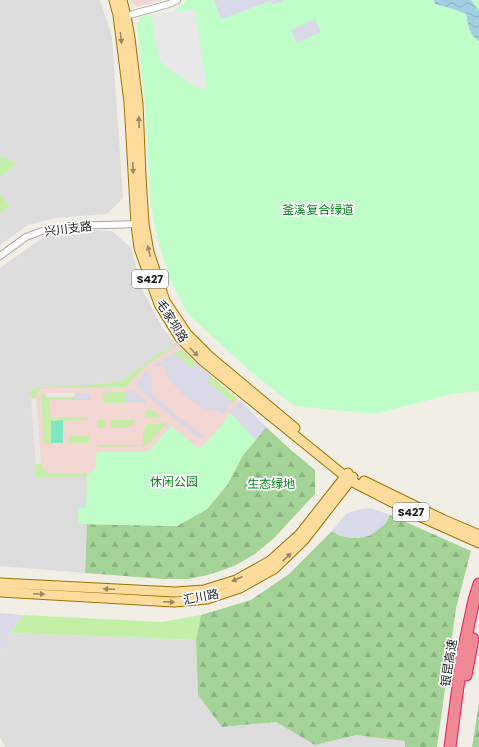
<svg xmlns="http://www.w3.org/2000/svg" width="479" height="747" viewBox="0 0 479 747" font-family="Poppins,'Noto Sans SC',sans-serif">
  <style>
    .residential { fill: #dedddd }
    .commercial { fill: #f3d7d3 }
    .grass { fill: #c5efa8 }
    .forest { fill: url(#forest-firs) }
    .park { fill: #c0fec9 }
    .pitch { fill: #7ee6c5 }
    .parking { fill: #e8e8e8 }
    .plaza { fill: #dad9e7 }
    .water { fill: url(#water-waves) }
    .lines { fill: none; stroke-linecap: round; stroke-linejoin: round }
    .minor-casing { stroke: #a7a7a7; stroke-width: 8 }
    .primary-casing { stroke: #9b7300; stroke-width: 11 }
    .motorway-casing { stroke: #e91951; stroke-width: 13 }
    .minor { stroke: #fff; stroke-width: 6 }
    .primary { stroke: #ffdc9c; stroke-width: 9 }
    .motorway { stroke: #ee8893; stroke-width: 11 }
    .oneway { fill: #9b8764 }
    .labels { text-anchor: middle; stroke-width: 3.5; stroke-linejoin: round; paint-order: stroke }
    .shield { fill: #fff; stroke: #636363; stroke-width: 1 }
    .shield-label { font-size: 11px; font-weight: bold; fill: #202020 }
    .park-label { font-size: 12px; fill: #038818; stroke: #fff }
    .street-label { font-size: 12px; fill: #202020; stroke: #fff }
  </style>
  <defs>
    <pattern id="forest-firs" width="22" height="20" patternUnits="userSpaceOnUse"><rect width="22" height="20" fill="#a4d397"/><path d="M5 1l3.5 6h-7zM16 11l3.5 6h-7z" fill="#8db582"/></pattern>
    <pattern id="water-waves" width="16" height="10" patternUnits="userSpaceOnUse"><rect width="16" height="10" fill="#a3cfe2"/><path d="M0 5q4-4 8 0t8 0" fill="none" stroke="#8cb1c2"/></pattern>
  </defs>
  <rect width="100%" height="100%" fill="#f1eee5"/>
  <!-- residential -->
  <path class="residential" d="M0 0H100L112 37 123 198 107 214 55 218 28 225 0 245V213L10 206 0 194V178L16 163 0 156Z
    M83 230 112 231 131 248 142 289 163 329 176 344 161 353 121 381 92 385 38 387 30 391 87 476V508H78L79 524H87L85 573 0 566V268L42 238Z
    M11 633 196 640 198 695 222 727 276 722 315 745 356 735 406 741 405 747H5L0 737V650Z"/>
  <!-- commercial -->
  <path class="commercial" d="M131 0H162L139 6 132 4Z
    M176 344 196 363 238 399 266 427 243 455 79 524 78 508H87L86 476 36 477 30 391 38 387 92 385 121 381 138 369 160 352 161 353Z"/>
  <!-- grass -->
  <path class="grass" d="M0 156 17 163 0 178Z
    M0 194 10 206 0 213Z
    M176 344 177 345 146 365 126 387 43 388C39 390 37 393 36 398L31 399 30 391 38 387 92 385 121 381 138 369 160 352 161 353Z
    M181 349 196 363 192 368 174 353Z
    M211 376 237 398 233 403 207 381Z
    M108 392H125V403H103V395L105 393Z
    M46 393V397H75V400H49L50 417H87V420L51 421V443H44L41 396 43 394Z
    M149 408 161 417H146V411Z
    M97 420H105V428H97Z
    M111 420H134V426H128V428H111Z
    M165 422 167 423 146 446 100 447 97 445H143V429H146V424H160Z
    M69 436H89V443H69Z
    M36 464H41L43 469 48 473 87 474V476L36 477Z
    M22 615 162 622 201 615 196 640 11 633Z"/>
  <!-- forest -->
  <path class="forest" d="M266 427 291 450 315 470V494L274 538 255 554 234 566 208 575 188 579H164L85 573 87 524 177 526 207 509 227 485 243 455Z
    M390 515 471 551 456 608 437 747H405V741L356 735 315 745 276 722 222 727 198 695 196 640 201 615 251 600 289 574 332 531 340 536 385 524Z
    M479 703V747H472Z"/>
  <!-- park -->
  <path class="park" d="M187 0H214L221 19 271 1 272 5 283 1V0H479V391L452 394 375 414 294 406 251 372 187 313 170 279 156 233 150 198 145 104 137 24 141 17 152 14 155 40 167 67 193 85 195 10 173 12Z
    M230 413 256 440 243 455 227 485 207 509 177 526 79 524 78 508H86L87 474C98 471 95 464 96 455L99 452H144L149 451 171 426 199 449 206 441H208L226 420 225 419Z"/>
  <!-- pitch -->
  <path class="pitch" d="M63 420V443H51V421Z"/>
  <!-- parking -->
  <path class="parking" d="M195 10 207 90 193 85 166 67 160 60 155 40 152 14Z
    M46 393H75V397H46Z
    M36 398 41 464H36L31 399Z"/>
  <!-- plaza -->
  <path class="plaza" d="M214 0H283V1L272 5 271 1 221 19Z
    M315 19 321 32 297 43 291 30Z
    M174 353 191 368 196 363 211 376 207 381 233 403 221 416V414L216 410H205L189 398 188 399 177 389V388L167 379 166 370 162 366H153Z
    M146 372 151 375 153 395 160 402 161 401 174 412V413L181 420 182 419 204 437 201 438 197 437 138 388 137 384V382Z
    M129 390 134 391 146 401 145 404H142V402L125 403V392Z
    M75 393H88L90 395 91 400H75Z
    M241 401 266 427 256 440 230 413Z
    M371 508 390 515 385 524 378 530 369 536 359 538H350L340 536 332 531 346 514 354 511 362 509Z
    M0 613 22 615 0 650Z"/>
  <!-- water -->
  <path class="water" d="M434 0H471L479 11V41C469 35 468 24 466 14L450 8 435 4Z"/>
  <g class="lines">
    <defs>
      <path id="minor" d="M126 16 169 4 177 0
        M0 256 26 237 45 230 69 226 139 224"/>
      <path id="primary" d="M114 0 118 15 129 102 136 224 139 248 159 304 180 338 203 361 351 481 423 518 479 543
        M122 0 126 16 130 38 138 104 141 176 144 224 149 252 165 301 187 334 209 356 295 428
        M364 481 444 520 479 535
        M0 583 175 592 204 590 236 580 270 561 300 534 348 473
        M0 592 174 602 207 599 240 588 274 569 304 540 353 477"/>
      <path id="motorway" d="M466 675 473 639
        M450 747 462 656 474 600 479 584"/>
    </defs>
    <!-- minor casing -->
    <use href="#minor" class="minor-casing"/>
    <!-- primary casing -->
    <use href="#primary" class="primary-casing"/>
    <!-- motorway casing -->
    <use href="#motorway" class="motorway-casing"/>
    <!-- minor -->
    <use href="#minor" class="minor"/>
    <!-- primary -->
    <use href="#primary" class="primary"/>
    <!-- motorway -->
    <use href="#motorway" class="motorway"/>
  </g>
  <!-- one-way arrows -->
  <defs><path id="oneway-solid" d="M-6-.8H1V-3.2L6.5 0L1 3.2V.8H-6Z"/></defs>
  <g class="oneway">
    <use href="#oneway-solid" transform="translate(121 38) rotate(83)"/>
    <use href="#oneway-solid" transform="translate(139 122) rotate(-92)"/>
    <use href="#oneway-solid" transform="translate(133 168) rotate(87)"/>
    <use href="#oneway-solid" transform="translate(149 251) rotate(-104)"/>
    <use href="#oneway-solid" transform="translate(194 352) rotate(45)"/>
    <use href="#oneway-solid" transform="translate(287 557) rotate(-43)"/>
    <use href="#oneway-solid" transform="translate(237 579) rotate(156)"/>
    <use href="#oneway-solid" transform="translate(109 589) rotate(-177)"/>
    <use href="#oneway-solid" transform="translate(39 594) rotate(3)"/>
    <use href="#oneway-solid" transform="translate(169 602) rotate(2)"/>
  </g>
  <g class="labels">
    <!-- shield labels -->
    <g class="shield">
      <rect x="132" y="270" width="36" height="18" rx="3"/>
      <rect x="393" y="503" width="36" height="18" rx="3"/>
    </g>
    <g class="shield-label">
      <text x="150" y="283">S427</text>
      <text x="411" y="516">S427</text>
    </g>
    <!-- park labels -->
    <g class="park-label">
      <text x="318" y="214">釜溪复合绿道</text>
      <text x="174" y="486">休闲公园</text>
      <text x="271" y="488">生态绿地</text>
    </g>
    <!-- street labels -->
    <g class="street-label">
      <text transform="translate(68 229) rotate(-7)" y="4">兴川支路</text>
      <text transform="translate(172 321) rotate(58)" y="4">毛家坝路</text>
      <text transform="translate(201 597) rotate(-11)" y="4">汇川路</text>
      <text transform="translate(449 663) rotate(-81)" y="4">银昆高速</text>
    </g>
  </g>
</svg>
